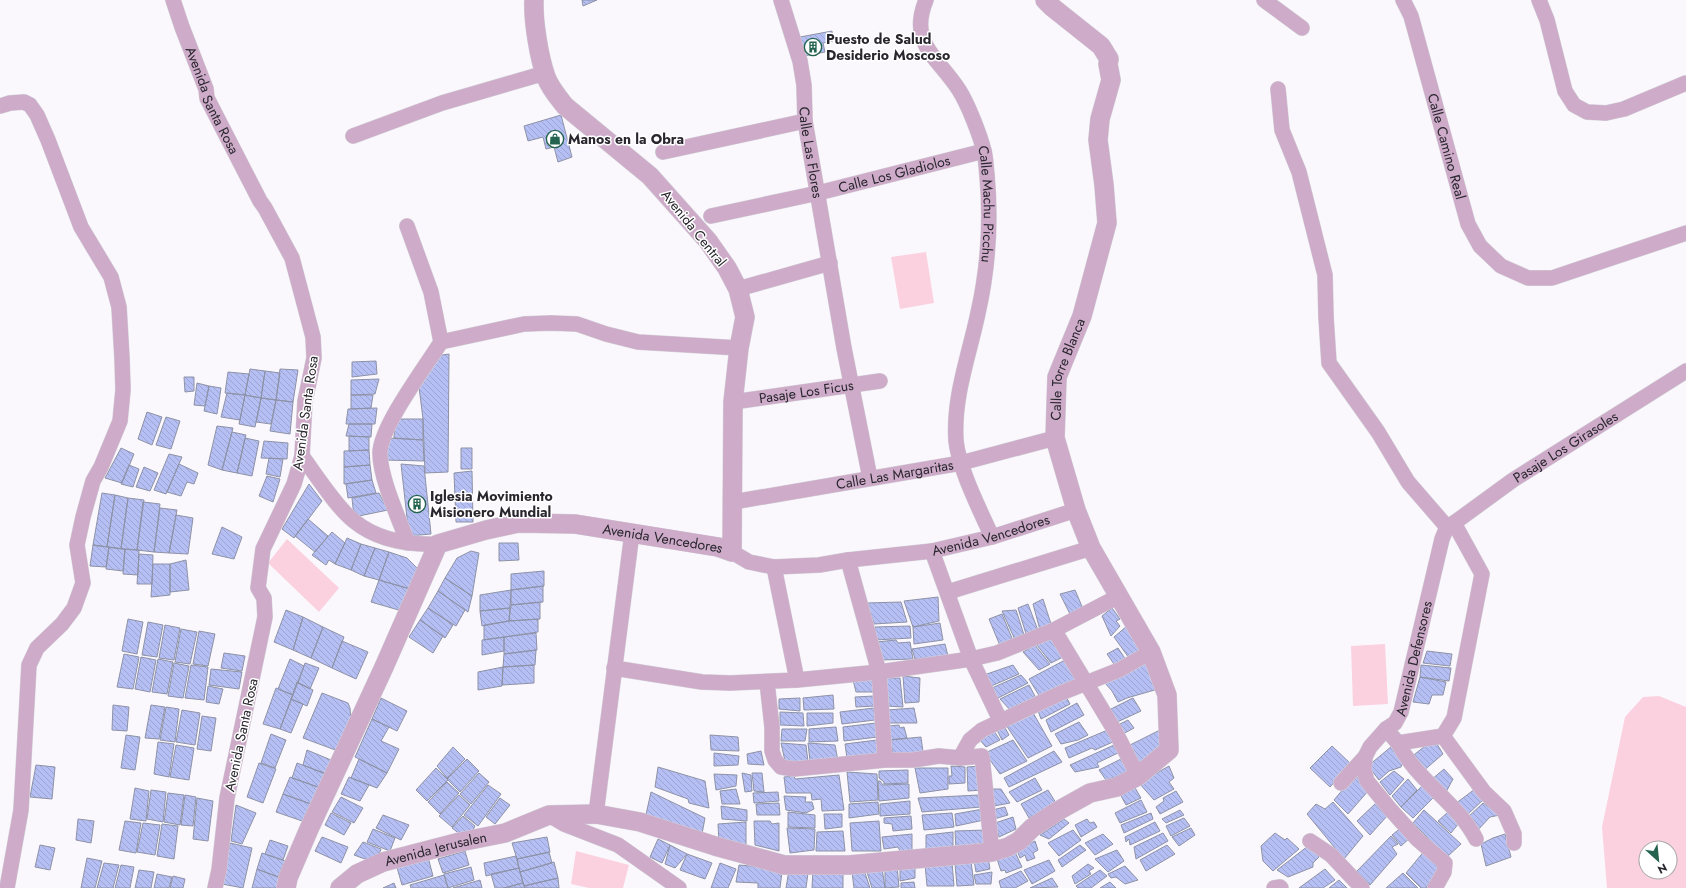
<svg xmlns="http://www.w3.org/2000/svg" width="1686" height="888" viewBox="0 0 1686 888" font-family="Jost,sans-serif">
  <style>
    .green { fill: #fcd1df; fill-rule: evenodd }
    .building { fill: url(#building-back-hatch); stroke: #8e92a6 }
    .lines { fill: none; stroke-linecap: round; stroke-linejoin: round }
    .minor-casing { stroke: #d4d2d8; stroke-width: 16 }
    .tertiary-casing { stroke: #d4d2d8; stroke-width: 20 }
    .minor { stroke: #cdabc9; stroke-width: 15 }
    .tertiary { stroke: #cdabc9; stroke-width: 19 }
    .labels { text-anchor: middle; stroke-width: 3; stroke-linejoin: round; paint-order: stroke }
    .poi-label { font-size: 14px; font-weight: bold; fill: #29262e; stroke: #fff; text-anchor: start }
    .street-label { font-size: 14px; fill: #29262e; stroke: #fff }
  </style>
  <defs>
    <pattern id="building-back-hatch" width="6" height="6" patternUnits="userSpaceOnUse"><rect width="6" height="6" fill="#b5bff4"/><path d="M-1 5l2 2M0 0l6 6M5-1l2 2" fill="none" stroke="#9ca4d2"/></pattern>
  </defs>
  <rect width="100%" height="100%" fill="#faf8fd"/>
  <!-- green -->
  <path class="green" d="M926 252 934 303 900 309 891 257Z
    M287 539 339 588 319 612 268 563Z
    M1385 644 1388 704 1353 706 1351 646Z
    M1659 696 1686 707V888H1607L1602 827 1625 717 1643 697ZM1646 848H1670V872H1646Z
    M576 851 629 865 623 888H589L571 884Z"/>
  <!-- building -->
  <path class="building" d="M582 0H597L583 6Z
    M832 31 833 41 823 43 825 52 804 56 800 37Z
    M561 115 572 157 558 162 554 147 546 149 543 137 528 141 524 126Z
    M449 354 448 472 425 473 423 419 419 387 435 356Z
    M376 361 377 374 352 377V362Z
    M250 369 265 371 261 398 245 395Z
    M280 369 298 370 293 402 276 400Z
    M265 371 280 373 276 400 261 398Z
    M228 372 249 374 245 395 225 393Z
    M184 377H194V391L185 392Z
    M379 379 375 394 351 395V380Z
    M197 383 209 386 205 406 194 405Z
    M209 386 221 388 217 414 204 411Z
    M227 393 245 395 240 420 221 417Z
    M245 395 261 398 255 427 239 424Z
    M351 395H373L371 408 351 409Z
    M261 398 276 400 271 424 256 422Z
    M276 400 293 402 290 434 270 431Z
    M377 408 375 424H346L348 409Z
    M147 412 162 417 152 445 138 439Z
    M166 417 180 421 171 449 156 445Z
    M395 419H423V440L394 438Z
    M349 424H372L371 437 346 436Z
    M217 426 233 428 222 470 208 465Z
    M232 432 246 435 237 473 222 470Z
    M349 436 369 437V450L349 451Z
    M245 438 259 441 252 476 237 473Z
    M387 438 423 440 424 461 384 460Z
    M264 441 288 443 287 459 261 458Z
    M121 448 134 454 122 483 105 478Z
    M461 448H472V469H461Z
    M369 450 370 465 344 467V451Z
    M169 454 182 457 166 494 154 490Z
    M269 458 283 459 280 477 266 474Z
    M179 464 198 473 194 484 187 482 181 496 167 492Z
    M401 464 424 466 431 534 409 536Z
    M129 465 139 469 133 487 121 484Z
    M370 465 372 480 344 484V467Z
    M144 467 158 473 150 491 136 487Z
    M472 471 473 522H456L454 473Z
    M267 476 280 479 273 502 259 496Z
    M372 480 376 493 348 498 346 484Z
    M309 484 322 501 294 538 282 529Z
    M102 493 115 495 107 547 93 545Z
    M379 493 388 510 354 517 352 498Z
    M115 495 128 498 121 549 107 547Z
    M128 498 144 500 137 550 121 549Z
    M143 502 160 504 154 552 137 550Z
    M160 508 177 510 169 553 154 552Z
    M176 515 193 518 188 554 169 553Z
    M308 519 328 536 315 552 295 536Z
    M222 527 242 537 234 559 212 554Z
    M332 532 345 543 335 564 329 560 326 565 312 555Z
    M347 538 361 544 351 570 335 564Z
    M499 543H518L519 560 499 561Z
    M361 544 375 548 364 576 351 570Z
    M93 545 109 547 106 567 90 566Z
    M109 547 125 549 123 571 106 569Z
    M375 548 389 552 379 580 364 576Z
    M125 549 139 550 138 575 123 574Z
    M471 551 479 553 472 596 445 578 457 558Z
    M389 552 407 558 417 568 410 589 379 580Z
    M139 554 153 555 152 584H137Z
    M186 560 189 590 170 592V564Z
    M153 564H170V595L151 597Z
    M544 571V586L511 590V574Z
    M445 578 472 596 468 612 438 591Z
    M379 580 410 589 402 611 371 602Z
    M543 586V602L511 605V590Z
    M511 590 510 608 480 611V595Z
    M1075 590 1084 611 1071 616 1060 594Z
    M438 591 465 610 456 626 428 608Z
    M938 597 939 621 913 627 904 601Z
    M1043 599 1052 627 1040 630 1033 604Z
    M540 602V619L509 621 511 605Z
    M901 602 907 622 874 624 867 603Z
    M1028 604 1039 633 1027 637 1018 608Z
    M428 608 453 625 445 638 420 620Z
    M510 608 509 621 482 626 480 611Z
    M1112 608 1120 619 1116 621 1120 626 1111 636 1102 616Z
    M286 610 303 617 293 650 274 642Z
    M1016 610 1025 638 1016 642 1002 611Z
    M1002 614 1014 643 1001 648 989 619Z
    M303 617 323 627 311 658 293 650Z
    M128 619 143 622 137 654 122 651Z
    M538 619V632L484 640V625L509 621Z
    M420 620 443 636 433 653 409 637Z
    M148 622 163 625 157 657 142 655Z
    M940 623 943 640 914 644 913 627Z
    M165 625 180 628 174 660 159 658Z
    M910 626 911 638 875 640V627Z
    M1127 626 1141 650 1129 658 1114 637Z
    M323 627 344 637 332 668 311 658Z
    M181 629 197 632 190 664 175 662Z
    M199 631 215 634 208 666 193 664Z
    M536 633 537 650 504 654V637Z
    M504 637V651L482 655V640Z
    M1050 637 1063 657 1051 663 1037 645Z
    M896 640 898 643 910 642 913 659 881 660 876 642Z
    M342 641 368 652 356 679 332 668Z
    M945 644 948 656 915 659 912 649Z
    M1035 645 1050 664 1039 670 1023 652Z
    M1118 648 1126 660 1116 667 1107 654Z
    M536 650 535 665 503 667 504 654Z
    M1427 651 1452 654 1450 666 1423 663Z
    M224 653 245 656 242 671 221 668Z
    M124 654 139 657 133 689 117 687Z
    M141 657 156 660 150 692 135 689Z
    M158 659 173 662 167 694 152 692Z
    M290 659 304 666 293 695 278 689Z
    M1067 659 1079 680 1040 697 1029 679Z
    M1145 661 1158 689 1127 698 1118 702 1112 691 1105 683Z
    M174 663 189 666 183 698 168 696Z
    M305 663 319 668 310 689 298 683Z
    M191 665 208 667 204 700 185 698Z
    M534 665V683L502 685 503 667Z
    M1013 665 1019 674 989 687 984 675Z
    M1421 665 1451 668 1449 681 1420 677Z
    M503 667 502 686 478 690V672Z
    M211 669 242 672 239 689 209 685Z
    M1021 675 1028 683 998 698 992 688Z
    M903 676 920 678 919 702 905 703Z
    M1420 677 1446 682 1443 695H1432L1429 704 1413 702Z
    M872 678 873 692H856L853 680Z
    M883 678H900L903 707 887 706Z
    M297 682 313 690 307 706 291 699Z
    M1029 685 1036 698 1012 712 1000 699Z
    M208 686 223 689 219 704 206 702Z
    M276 688 293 695 280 729 263 724Z
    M322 693 348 703 350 708 351 722 338 751 303 738Z
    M833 695 834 709 804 710 803 698Z
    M1065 695 1070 704 1041 719 1037 708Z
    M874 696 875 706 856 707 855 697Z
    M381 698 407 711 397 731 372 719Z
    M800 698V711L779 709V699Z
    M1133 698 1141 711 1113 724 1107 711Z
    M291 699 303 704 291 733 280 729Z
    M1077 703 1084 715 1051 732 1046 720Z
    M113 705 129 707 127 731 112 730Z
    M151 705 165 707 159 739 145 738Z
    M166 707 179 709 175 742 160 740Z
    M874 708 875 720 842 724 840 712Z
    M914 708 917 723H886L887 710Z
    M182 710 200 713 195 745 176 742Z
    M1032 711 1052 746 1028 758 1006 725Z
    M780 712 803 713 804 726 780 725Z
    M807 713H833V723L807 726Z
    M202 716 216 718 211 751 197 749Z
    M372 719 389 727 381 741 399 749 387 773 355 757Z
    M1128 720 1134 728 1121 735 1116 726Z
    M1079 722 1088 735 1078 740 1061 744 1055 734Z
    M876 723 878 737 844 741 843 727Z
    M899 725 900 728 904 727 907 738 890 740 888 726Z
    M1004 726 1009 735 1002 740 997 730Z
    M836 727 838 741 809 742V729Z
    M782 729H807L805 741H781Z
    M1110 729 1115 741 1095 750 1092 748 1069 758 1065 748Z
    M1162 729 1163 750 1136 768 1126 747Z
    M994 731 1000 740 986 747 979 739Z
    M271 734 286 740 275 768 261 763Z
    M126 735 140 737 135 770 121 768Z
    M710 735 738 737 739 751 711 750Z
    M921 737 923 752 894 757 890 740Z
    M1434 739 1443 754 1422 772 1410 758Z
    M877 740 879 754 847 758 845 744Z
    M1013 740 1027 761 1000 774 985 753Z
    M158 742 174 744 169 777 154 774Z
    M781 743 806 745 808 762 785 761Z
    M808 743 835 745 838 761H810Z
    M176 745 194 748 189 780 170 777Z
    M1114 745 1120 752 1097 763 1099 767 1075 772 1070 765Z
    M1332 746 1351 764 1330 787 1310 768Z
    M1392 746 1404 760 1401 767 1389 771 1379 780 1368 766Z
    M453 747 465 759 447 778 437 766Z
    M307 750 331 760 325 774 303 765Z
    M761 751 764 765 748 764 747 754Z
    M1054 751 1062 762 1009 787 1004 778Z
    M714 753 739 756 738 765 714 766Z
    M1123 758 1132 772 1106 780 1099 770Z
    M359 759 387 773 377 788 351 778Z
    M467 759 479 771 460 792 447 779Z
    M259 763 276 769 263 803 247 797Z
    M297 763 327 774 321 788 292 778Z
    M36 765 55 767 52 799 30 797Z
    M951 766 965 767V783L949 784V776H952Z
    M980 766 983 790 968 791 967 767Z
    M1169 766 1174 778 1169 782 1174 789 1154 800 1139 783Z
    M658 767 705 781 709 808 689 803 688 799 655 787Z
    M436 768 448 780 427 801 416 790Z
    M915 768H948V789L920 793Z
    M1444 769 1453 779 1445 794 1431 780Z
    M908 770V783L884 784V782L879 778V771Z
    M1394 771 1404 779 1390 795 1380 782Z
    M847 772 877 774 878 800 850 802Z
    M479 773 489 782 471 804 460 794Z
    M742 773 751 775 752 791 745 792Z
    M752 773H762L764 792 754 791Z
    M714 774 737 775 736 786 716 790Z
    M839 775 844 810 822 811 821 799 812 800 811 793H786L784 777 794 776 795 779Z
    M1355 775 1369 790 1348 814 1334 800Z
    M290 777 323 789 316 806 283 794Z
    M349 777 369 785 360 801 341 794Z
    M1035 778 1042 790 1017 802 1009 792Z
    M1408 779 1417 790 1401 807 1392 796Z
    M878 781H880L883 785 909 784V798L879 801Z
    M447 782 459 793 440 814 428 802Z
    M1426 782 1435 796 1413 818 1401 807Z
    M488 785 501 794 478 826 464 815Z
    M1134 786 1141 798 1126 805 1120 794Z
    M135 788 149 791 146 821 130 819Z
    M736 789 740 804H722L720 791Z
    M990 789H1001L1010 803 994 806Z
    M1475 789 1485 798 1466 816 1455 804Z
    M151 790 166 792 163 822 147 819Z
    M1048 790 1056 803 1029 818 1021 804Z
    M1176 791 1183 802 1160 814 1156 807 1164 801 1163 798Z
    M651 792 705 818 702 834 645 819Z
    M778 792 779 801 754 803 753 793Z
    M168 793 184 795 180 825 164 822Z
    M283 794 314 805 308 823 276 812Z
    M185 795 196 797 193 826 181 825Z
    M459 795 470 805 452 827 439 816Z
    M979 795 981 807 922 812 918 798Z
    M784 796 806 797 805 802H812L814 809 806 813 786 810Z
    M341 797 363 808 354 823 332 812Z
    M197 798 213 801 208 841 193 839Z
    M500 798 510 805 495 824 486 817Z
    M1141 800 1147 812 1120 823 1115 813Z
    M910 801V814L880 816V804Z
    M878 802 879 814 849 818V804Z
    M1333 802 1363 836 1344 859 1307 814 1316 804 1325 809Z
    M1377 802 1388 815 1370 835 1357 821Z
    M779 803 780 815H757L756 804Z
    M1483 803 1500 815 1490 817 1476 832 1467 818Z
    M236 805 256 813 242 844 231 841Z
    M721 806 747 810V821L722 819Z
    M1005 807 1008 815 994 819 992 810Z
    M983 809 984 820 956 826 955 814Z
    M1180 810 1184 815 1166 823 1162 819Z
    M1424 810 1461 844 1447 857 1413 823Z
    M788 812 815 815V828L788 827Z
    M1448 812 1459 823 1451 833 1438 821Z
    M331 813 351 823 344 835 325 825Z
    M952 813 954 827 924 830 922 815Z
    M1151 813 1153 819 1124 833 1121 825Z
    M824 814H842V827L825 829Z
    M383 815 409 825 401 840 376 828Z
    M463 816 475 826 471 834 461 835 452 828Z
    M911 816 912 829 893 831 892 824 884 823V818Z
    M1013 817 1016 829 999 837 995 823Z
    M1184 818 1190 826 1171 836 1166 826Z
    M78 819 94 821 91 843 76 840Z
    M1064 819 1069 823 1049 839 1040 835Z
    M1087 819 1090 823 1094 822 1097 827 1081 837 1075 825Z
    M125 821 141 823 136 853 119 850Z
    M754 821H770L772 824 779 823V851L755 845Z
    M879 821 881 851H852L850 823Z
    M746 822V845L719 844 718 824Z
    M1155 822 1160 831 1130 845 1129 839 1126 842 1125 837Z
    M143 823 160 825 155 855 137 852Z
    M162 824 178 826 174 859 157 856Z
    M1402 827 1411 837 1401 846 1392 835Z
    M787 828 815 829 814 850 790 853Z
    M1191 828 1195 835 1179 846 1172 837Z
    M373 829 395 838 390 851 367 842Z
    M986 830 988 845 956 850 955 831Z
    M1073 830 1081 840 1059 856 1048 843Z
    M843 831 845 851H816L817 832Z
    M953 832V846L926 850V835Z
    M1163 833 1168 841 1136 859 1134 847Z
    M1275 833 1285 840 1287 838 1299 849 1273 871 1263 861 1261 846Z
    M912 834V850L900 851 898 847 884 849 882 837Z
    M1103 834 1113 844 1095 855 1085 843Z
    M1505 834 1511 857 1486 866 1481 844 1493 838Z
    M1391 836 1398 844 1392 847 1397 854 1370 885 1356 872Z
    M322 837 348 847 341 863 315 851Z
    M547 837 550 852 517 859 512 843Z
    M658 839 670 845 662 863 650 857Z
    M270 840 288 846 283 860 265 854Z
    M1035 841 1038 850 1033 853 1035 858 1027 861 1025 855 1020 858 1017 850Z
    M363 842 381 849 376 863 354 855Z
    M230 843 252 848 243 888 222 884Z
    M40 845 55 848 50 870 35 867Z
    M670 845 687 854 675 868 665 864Z
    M1080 845 1086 850 1062 867 1058 860Z
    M1167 845 1175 854 1146 871 1140 860Z
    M1308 846 1319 857 1313 863V867L1288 877 1277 870Z
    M1426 849 1440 867 1426 888H1421L1406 873Z
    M1117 850 1124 861 1108 872 1095 859Z
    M465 851 469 865 443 873 438 859Z
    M549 852 552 863 520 872 517 859Z
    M1015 852 1022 867 1006 873 1005 870 1001 871 997 859Z
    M262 853 285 861 278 877 257 869Z
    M687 854 712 863 705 879 680 870Z
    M516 856 519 868 486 876 484 863Z
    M428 857 433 876 402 885 396 864Z
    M988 857 990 869 976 872 974 860Z
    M87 858 102 861 95 888H81Z
    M1049 860 1055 871 1032 884 1024 870Z
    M971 861 974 885 957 886 955 864Z
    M554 862 558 878 524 886 520 872Z
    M952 862 954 886H927L925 864Z
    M104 863 119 865 113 888H97Z
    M720 863 736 869 728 888H711Z
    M915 864V878L900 881V867Z
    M1088 864 1094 868 1089 871 1091 874 1075 884 1072 876Z
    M121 865 134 867 130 888H115Z
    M739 865 762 867 782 872 780 888H758V883L736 882Z
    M885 866H897L899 887 885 888Z
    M1125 866 1138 880 1125 884 1116 877 1111 878 1108 874Z
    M471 867 474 880 448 888 444 874Z
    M519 868 523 883 504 888H495L491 874Z
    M882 868 885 888H872L866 869Z
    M257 869 281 878 277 888H252Z
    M813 869 843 870V888H812Z
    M1325 869 1335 880 1323 888H1299Z
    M139 870 154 872 151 888H135Z
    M789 870 808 873 806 888H786Z
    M864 870 870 888H854L852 872Z
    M1100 870 1107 876 1091 888H1078L1076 886Z
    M1021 871 1028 881 1015 888H1001L999 881Z
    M992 872 991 884H976L974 875Z
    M1403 873 1418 888H1386Z
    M157 874 172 877 169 888H154Z
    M444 875 448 888H411L410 885Z
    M173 876 185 879 183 888H170Z
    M558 878 559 888H525L524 886Z
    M1052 878 1058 887 1030 888Z
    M480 880 482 888H453Z
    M1339 880 1347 888H1329Z
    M1110 882 1116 888H1100Z
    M394 883 396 888H383Z
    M523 883 525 888H504Z
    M901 883 914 882 915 888H901Z"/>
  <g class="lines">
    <defs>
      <g id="minor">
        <path id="s1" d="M173 0 182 27 206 89 207 98 260 201 265 208 292 258 313 337 314 358 305 401 302 456 294 484 263 549 258 588 264 598 265 617 227 798 219 870 215 888"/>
        <path id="s2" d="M781 0 800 61 804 85 805 121 844 348 870 478"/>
        <path id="s3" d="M926 0C908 44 938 57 959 90 968 104 980 135 984 151 986 159 986 167 987 175 991 220 988 269 978 313 969 356 953 397 956 441 959 469 980 510 992 537"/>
        <path d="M1264 0 1302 28"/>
        <path id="s4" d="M1403 0 1411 16 1468 224 1480 246 1501 266 1528 278H1552L1686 233"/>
        <path d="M1539 0 1547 20 1565 91 1574 105 1587 112 1606 113 1624 109 1686 83"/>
        <path d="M1278 89 1282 130 1299 172 1325 275 1326 317 1329 363 1378 432 1408 482 1447 527"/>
        <path d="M0 106 10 103 24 102 30 105 37 115 48 140 81 227 111 277 119 307 122 358 123 390 120 421 101 467 93 481 83 517 77 545 83 583 74 608 62 624 37 648 29 665 21 810 7 888"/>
        <path d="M353 136 442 103 545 73"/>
        <path d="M663 152 805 121"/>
        <path id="s5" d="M711 216 818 193 984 151"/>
        <path d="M407 226 431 292 441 342"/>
        <path d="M738 289 830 263"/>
        <path id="s6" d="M733 402 880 381"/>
        <path d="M302 456C316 475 337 508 354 521 377 540 409 545 438 544"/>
        <path id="s7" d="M733 502 961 463 1055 438"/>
        <path id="s8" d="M1447 527 1454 523 1513 480 1686 371"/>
        <path d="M408 543C399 519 380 478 380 453 380 427 426 366 441 342L524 324 551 323 577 324 606 334 638 342 739 348"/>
        <path d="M932 551 971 659 1001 722"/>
        <path id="s9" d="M732 552 749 562 774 567 819 565 848 560 932 551 992 537 1076 510"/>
        <path d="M848 560 879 672 885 760"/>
        <path d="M774 567 797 680"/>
        <path d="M948 592 1091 548"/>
        <path d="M1054 630 1115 731 1138 776"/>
        <path d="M614 668 702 682 730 683 797 680 879 672 971 659 997 653 1054 630 1119 596"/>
        <path d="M767 682 772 727V751L775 760 781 767 794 769 885 760H913L939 756 960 758 982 756 992 852"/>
        <path d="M1386 729 1398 743 1443 736 1454 718 1482 574 1454 523"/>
        <path d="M1443 736 1484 792 1504 811 1514 834V843"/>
        <path d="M1398 743C1417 781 1458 803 1476 839"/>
        <path d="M960 758 970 740 982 730 1061 693 1119 670 1151 652"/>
        <path d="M1341 783 1365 757"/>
        <path d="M596 814 632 533"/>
        <path d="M549 815 564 824 618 845 679 888"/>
        <path d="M1310 841 1331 855 1362 888"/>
        <path d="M1274 888 1280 887 1281 888"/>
        <path id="s10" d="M1435 888 1444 872 1445 863 1417 839 1390 809 1367 781 1364 770 1365 757 1370 747 1386 729 1395 723 1401 712 1442 539 1447 527"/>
      </g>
      <g id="tertiary">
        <path id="s11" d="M286 888 288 878 309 829 384 667 438 544 486 530 518 523 575 524 718 547 732 552 733 402 739 348 745 317 738 289 727 268 708 241 650 176 565 106C558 97 550 88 546 77 539 57 533 21 534 0"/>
        <path id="s12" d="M340 888 357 874 383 862 460 842 505 833 549 815 596 814 640 822 715 846 784 865H849L992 852 1008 847 1019 841 1032 828 1056 812 1090 793 1117 787 1138 776 1169 750 1167 695 1151 652 1091 548 1076 510 1055 438 1057 377 1082 316 1107 223 1104 185 1098 140 1100 119 1111 80 1108 64 1109 59 1101 46 1052 7 1045 0"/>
      </g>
    </defs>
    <!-- minor casing -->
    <use href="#minor" class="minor-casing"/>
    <!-- tertiary casing -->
    <use href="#tertiary" class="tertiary-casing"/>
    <!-- minor -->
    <use href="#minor" class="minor"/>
    <!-- tertiary -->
    <use href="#tertiary" class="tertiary"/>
  </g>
  <!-- icons -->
  <defs>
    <symbol id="building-ring" viewBox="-11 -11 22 22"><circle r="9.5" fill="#fff" stroke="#24634f" stroke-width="1.5"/><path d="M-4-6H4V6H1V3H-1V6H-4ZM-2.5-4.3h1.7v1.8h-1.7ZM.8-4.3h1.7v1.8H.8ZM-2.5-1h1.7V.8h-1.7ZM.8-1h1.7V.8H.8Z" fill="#24634f"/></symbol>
    <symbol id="shop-ring" viewBox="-11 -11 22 22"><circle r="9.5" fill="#fff" stroke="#24634f" stroke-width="1.5"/><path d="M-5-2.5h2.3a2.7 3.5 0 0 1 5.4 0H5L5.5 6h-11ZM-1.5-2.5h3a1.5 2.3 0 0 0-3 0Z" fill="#24634f"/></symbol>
  </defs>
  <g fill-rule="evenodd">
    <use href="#building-ring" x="803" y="37" width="20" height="20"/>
    <use href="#shop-ring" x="545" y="129" width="20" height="20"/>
    <use href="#building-ring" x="407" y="494" width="20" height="20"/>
  </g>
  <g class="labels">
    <!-- poi labels -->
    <g class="poi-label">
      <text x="826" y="44">Puesto de Salud<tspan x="826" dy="16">Desiderio Moscoso</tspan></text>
      <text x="568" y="144">Manos en la Obra</text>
      <text x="430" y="501">Iglesia Movimiento<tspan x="430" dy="16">Misionero Mundial</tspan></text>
    </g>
    <!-- street labels -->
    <g class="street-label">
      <text dy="5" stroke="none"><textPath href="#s1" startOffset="108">Avenida Santa Rosa</textPath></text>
      <text dy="5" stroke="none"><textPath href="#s4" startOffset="153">Calle Camino Real</textPath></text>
      <text dy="5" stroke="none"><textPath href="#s2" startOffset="156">Calle Las Flores</textPath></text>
      <text dy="5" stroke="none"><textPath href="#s5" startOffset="188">Calle Los Gladiolos</textPath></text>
      <text dy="5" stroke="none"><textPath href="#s3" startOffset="222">Calle Machu Picchu</textPath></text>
      <text transform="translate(694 228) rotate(51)" y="5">Avenida Central</text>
      <text dy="5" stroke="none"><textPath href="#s12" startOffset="1289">Calle Torre Blanca</textPath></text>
      <text dy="5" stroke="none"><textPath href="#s6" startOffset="74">Pasaje Los Ficus</textPath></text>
      <text transform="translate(305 413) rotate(-82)" y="5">Avenida Santa Rosa</text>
      <text dy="5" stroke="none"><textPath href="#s8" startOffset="143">Pasaje Los Girasoles</textPath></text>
      <text dy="5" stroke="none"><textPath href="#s7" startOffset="164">Calle Las Margaritas</textPath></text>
      <text dy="5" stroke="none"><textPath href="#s9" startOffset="265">Avenida Vencedores</textPath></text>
      <text dy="5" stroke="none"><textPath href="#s11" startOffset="605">Avenida Vencedores</textPath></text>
      <text dy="5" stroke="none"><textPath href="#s10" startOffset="279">Avenida Defensores</textPath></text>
      <text transform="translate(241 735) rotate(-78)" y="5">Avenida Santa Rosa</text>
      <text dy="5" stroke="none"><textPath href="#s12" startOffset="105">Avenida Jerusalen</textPath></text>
    </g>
  </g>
  <!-- north arrow -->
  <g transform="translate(1658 860) rotate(153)"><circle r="19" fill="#ffffff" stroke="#a9a8ab"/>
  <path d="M0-3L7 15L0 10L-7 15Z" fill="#24634f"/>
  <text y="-6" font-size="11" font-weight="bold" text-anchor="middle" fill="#29262e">N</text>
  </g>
</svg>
